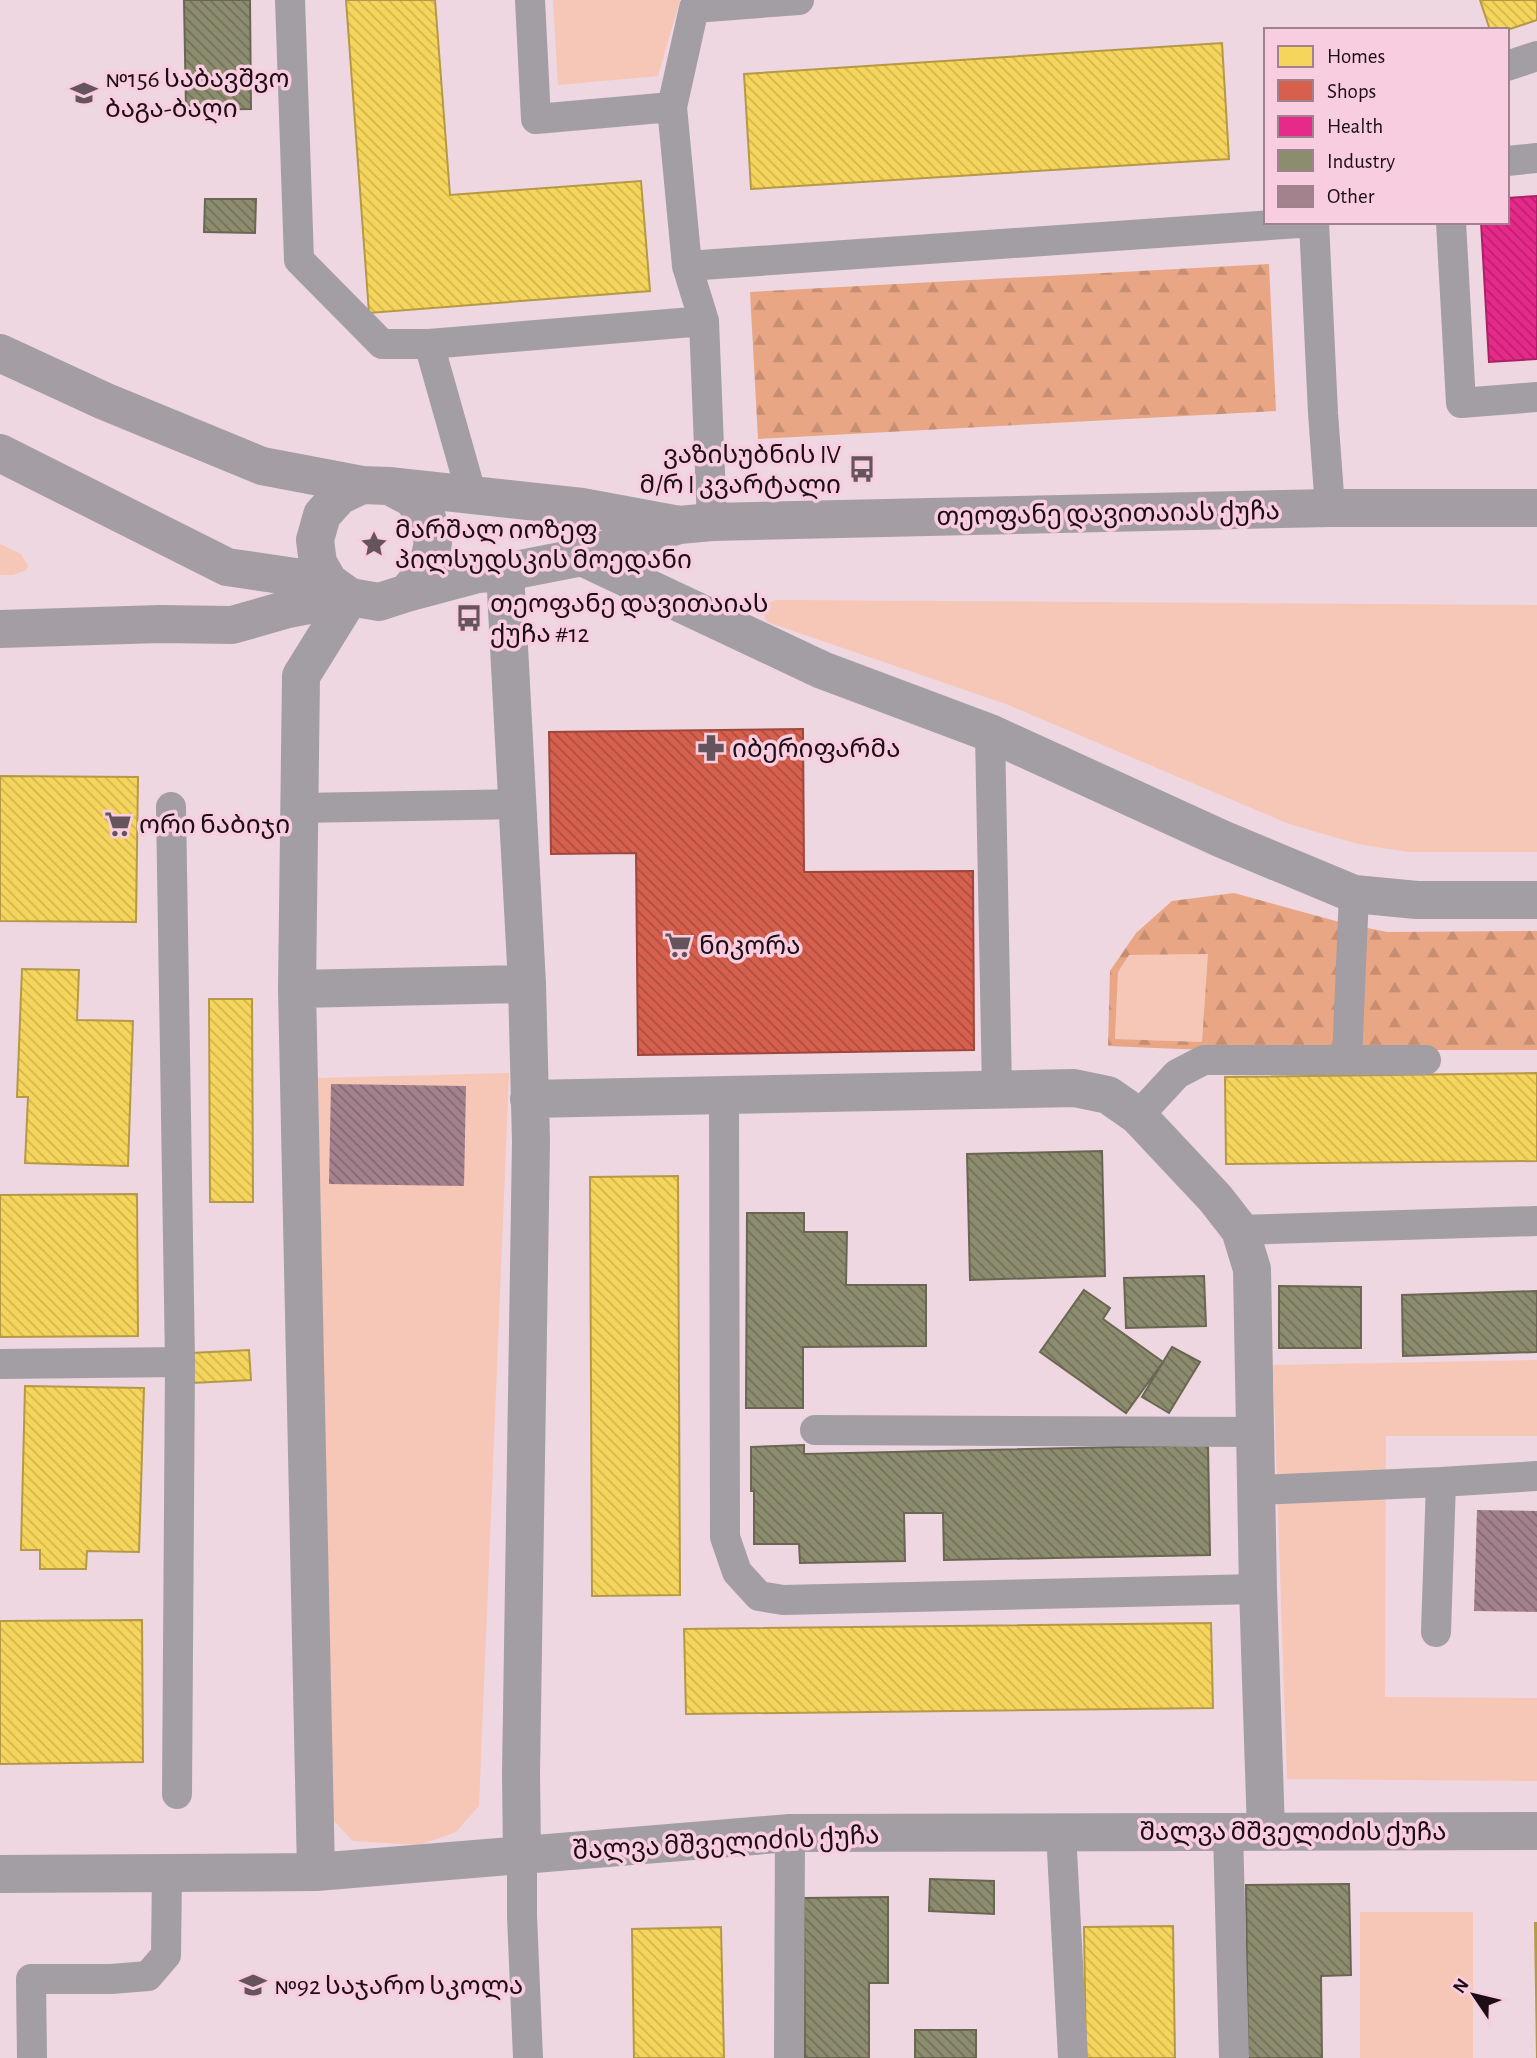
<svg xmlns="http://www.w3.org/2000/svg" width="1537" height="2058" viewBox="0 0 1537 2058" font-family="'Alegreya Sans','Noto Sans Georgian',sans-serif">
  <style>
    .green { fill: #f6c6b6 }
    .forest { fill: url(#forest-firs); fill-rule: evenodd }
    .homes { fill: url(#homes-back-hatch); stroke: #b59947; stroke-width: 2 }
    .shops { fill: url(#shops-back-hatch); stroke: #9e473c; stroke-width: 2 }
    .health { fill: url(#health-back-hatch); stroke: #aa2167; stroke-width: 2 }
    .industry { fill: url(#industry-back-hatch); stroke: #6b6653; stroke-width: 2 }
    .building { fill: url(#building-back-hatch) }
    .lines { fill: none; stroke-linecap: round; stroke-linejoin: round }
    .lane { stroke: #a29ea4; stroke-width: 30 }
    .street { stroke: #a29ea4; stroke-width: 38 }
    .secondary { stroke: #a49da4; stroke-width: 38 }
    .labels { text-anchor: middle; stroke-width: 7; stroke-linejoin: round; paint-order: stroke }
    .poi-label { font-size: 26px; fill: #1d0e15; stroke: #f8cddf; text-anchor: start }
    .street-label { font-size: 26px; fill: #1d0e15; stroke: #f8cddf }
  </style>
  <defs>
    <pattern id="forest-firs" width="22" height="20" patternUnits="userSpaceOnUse" patternTransform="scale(1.75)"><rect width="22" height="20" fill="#e8a685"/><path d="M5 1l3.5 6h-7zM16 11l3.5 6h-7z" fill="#c78e72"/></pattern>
    <pattern id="homes-back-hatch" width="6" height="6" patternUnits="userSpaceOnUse" patternTransform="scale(1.75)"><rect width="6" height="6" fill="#f6d55c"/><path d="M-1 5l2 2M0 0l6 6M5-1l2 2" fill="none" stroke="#d2b64f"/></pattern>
    <pattern id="shops-back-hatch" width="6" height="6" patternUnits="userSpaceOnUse" patternTransform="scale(1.75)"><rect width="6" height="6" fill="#d6604d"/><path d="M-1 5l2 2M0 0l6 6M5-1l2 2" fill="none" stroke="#ad4e3f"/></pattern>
    <pattern id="health-back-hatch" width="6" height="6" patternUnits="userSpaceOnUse" patternTransform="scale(1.75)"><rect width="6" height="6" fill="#e7298a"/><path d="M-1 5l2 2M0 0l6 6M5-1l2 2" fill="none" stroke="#bb2270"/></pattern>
    <pattern id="industry-back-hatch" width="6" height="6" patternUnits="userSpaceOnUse" patternTransform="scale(1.75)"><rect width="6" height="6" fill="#8c8c6e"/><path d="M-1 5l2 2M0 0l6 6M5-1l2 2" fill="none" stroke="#727159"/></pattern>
    <pattern id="building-back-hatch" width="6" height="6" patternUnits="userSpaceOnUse" patternTransform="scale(1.75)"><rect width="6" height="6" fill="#a3828d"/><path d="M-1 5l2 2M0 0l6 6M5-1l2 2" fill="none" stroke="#846972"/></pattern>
  </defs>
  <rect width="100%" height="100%" fill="#eed7e0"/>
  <!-- green -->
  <path class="green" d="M553 0H680L658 76 558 85Z
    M0 544 21 554 28 566 26 570 13 575H0Z
    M776 600 1537 605V852H1408L1358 844 1289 824 1006 704 767 622 761 610 766 604Z
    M1209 954 1202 1042 1115 1039 1118 971 1129 955Z
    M509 1073 479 1806 456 1832 419 1845 353 1841 333 1820 318 1078Z
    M1537 1360V1436H1386L1385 1697 1537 1698V1781L1287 1779 1273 1365Z
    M1360 1912H1473V2058H1360Z"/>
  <!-- forest -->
  <path class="forest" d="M1269 264 1276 411 758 439 750 292Z
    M1234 893 1343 923 1387 932 1537 931V1050H1204L1108 1046 1110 971 1136 933 1172 901ZM1208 954 1202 1042 1115 1039 1118 972 1129 955Z"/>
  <!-- homes -->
  <path class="homes" d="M346 0H435L450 195 641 181 650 291 369 313Z
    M1480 0H1537V20L1507 30H1490Z
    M1222 43 1229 159 751 189 744 74Z
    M0 776 138 777 136 922 0 921Z
    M22 969 79 970 77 1020 133 1021 128 1166 25 1163 28 1097H17Z
    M209 999H252L253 1202H210Z
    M1537 1073V1161L1226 1164 1225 1077Z
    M678 1176 680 1595 592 1596 590 1177Z
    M137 1194 138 1336 0 1337V1195Z
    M249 1350 251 1380 193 1383 191 1353Z
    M25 1386 144 1388 139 1552 87 1551 86 1569H40V1550H21Z
    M142 1620 143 1762 0 1764V1621Z
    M1211 1623 1213 1708 686 1714 684 1629Z
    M1535 1923H1537V2058Z
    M1173 1926 1175 2058H1086L1084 1927Z
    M721 1927 724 2058H634L632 1929Z"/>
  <!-- shops -->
  <path class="shops" d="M803 729 804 872 973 871 974 1050 638 1055 636 853 551 854 549 732Z"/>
  <!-- health -->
  <path class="health" d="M1537 196V359L1489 362 1481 222H1507V198Z"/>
  <!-- industry -->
  <path class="industry" d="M184 0H250L251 109 186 110Z
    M205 199H256L255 233 204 232Z
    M1102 1151 1105 1276 970 1280 967 1154Z
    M747 1213H804V1232H847L846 1285H926V1346L803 1347V1408H746Z
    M1204 1276 1206 1326 1126 1328 1124 1278Z
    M1279 1286 1361 1287V1348H1279Z
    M1084 1290 1110 1308 1103 1319 1163 1362 1126 1413 1040 1352Z
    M1537 1291V1352L1403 1356 1402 1295Z
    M1172 1347 1200 1362 1169 1413 1142 1397Z
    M804 1445V1454L1208 1445 1210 1555 944 1560 943 1513H904L905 1561 800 1563 799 1544H754V1491H751V1447Z
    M930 1879 994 1881V1914L929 1911Z
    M1349 1884 1351 1975 1321 1976 1322 2058H1248L1246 1885Z
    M888 1897V1983H869V2058H805L804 1898Z
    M915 2030H976V2058H915Z"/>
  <!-- building -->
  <path class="building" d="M331 1084 466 1086 464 1186 329 1184Z
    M1477 1510 1537 1511V1612L1474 1611Z"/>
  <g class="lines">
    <!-- lane -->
    <path class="lane" d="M290 0 299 260 382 344H429L704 321
      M530 0 536 119 672 107 687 266 704 321 712 522
      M1507 66 1537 56
      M672 107 694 8 799 0
      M1507 161 1537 158
      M1314 222 1323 413 1330 508
      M1451 222 1461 403 1537 397
      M687 266 1314 222
      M429 344 472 496
      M990 733 997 1090
      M171 807 180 1362 177 1794
      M299 808 517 804
      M1347 1060 1354 894
      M724 1095 725 1537 737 1572 759 1596 783 1600 1258 1589
      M1138 1116 1177 1074 1204 1060H1426
      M1240 1230 1537 1221
      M0 1364 180 1362
      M815 1430 1255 1432
      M1441 1482 1537 1476
      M1257 1490 1441 1482 1436 1632
      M1228 1831 1234 2058
      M1061 1832 1073 2058
      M522 1855V1916L528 2058
      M32 2058 31 1979H111L148 1976 166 1955 167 1873
      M789 2058 790 1833"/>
    <!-- street -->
    <path class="street" d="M582 557 822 670 990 733 1222 839 1354 894 1417 900H1537
      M505 572 527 984 531 1141 521 1774 522 1855
      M297 989 527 984
      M529 1099 1074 1088 1108 1095 1138 1116 1215 1198 1240 1230 1252 1269 1258 1589 1266 1831
      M316 1872 297 989 301 676 350 597
      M0 1874 316 1872 790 1833 1537 1831"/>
    <!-- secondary -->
    <path class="secondary" d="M0 353 104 401 262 466 362 485
      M0 453 227 567 329 582
      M389 486 412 498 427 518 433 543 427 569 407 593
      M679 525 582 507 389 486 362 485 339 496 322 515 315 540 318 563 329 582 350 597 379 602 407 593 478 574 505 572 582 557 679 525 712 522 1330 508H1537
      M0 629 160 624 232 625 288 609 350 597"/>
  </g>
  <!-- icons -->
  <defs>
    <symbol id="school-bare" viewBox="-9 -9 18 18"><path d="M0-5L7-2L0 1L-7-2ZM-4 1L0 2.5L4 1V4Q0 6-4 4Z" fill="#66545c" stroke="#f8cddf" stroke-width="2.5" paint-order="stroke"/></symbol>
    <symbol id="bus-bare" viewBox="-9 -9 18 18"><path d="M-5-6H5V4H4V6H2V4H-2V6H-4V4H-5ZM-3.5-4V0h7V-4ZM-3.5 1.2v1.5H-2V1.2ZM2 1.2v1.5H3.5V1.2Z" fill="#66545c" stroke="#f8cddf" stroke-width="2.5" paint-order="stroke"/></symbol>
    <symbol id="sight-bare" viewBox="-9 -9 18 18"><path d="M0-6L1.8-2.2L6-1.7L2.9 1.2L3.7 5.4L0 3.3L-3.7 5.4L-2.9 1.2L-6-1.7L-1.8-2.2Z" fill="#66545c" stroke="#f8cddf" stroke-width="2.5" paint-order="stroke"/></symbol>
    <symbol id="pharmacy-bare" viewBox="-9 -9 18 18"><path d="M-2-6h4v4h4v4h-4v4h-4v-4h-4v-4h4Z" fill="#66545c" stroke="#f8cddf" stroke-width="2.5" paint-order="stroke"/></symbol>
    <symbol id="supermarket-bare" viewBox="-9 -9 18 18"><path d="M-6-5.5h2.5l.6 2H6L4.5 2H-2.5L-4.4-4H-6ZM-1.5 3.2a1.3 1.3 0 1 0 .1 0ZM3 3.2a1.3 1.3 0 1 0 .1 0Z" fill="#66545c" stroke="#f8cddf" stroke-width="2.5" paint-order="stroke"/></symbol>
  </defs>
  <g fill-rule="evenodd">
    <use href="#school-bare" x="65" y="74" width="38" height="38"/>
    <use href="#bus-bare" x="843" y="450" width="38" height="38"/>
    <use href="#sight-bare" x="355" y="525" width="38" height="38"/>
    <use href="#bus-bare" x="450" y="599" width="38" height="38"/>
    <use href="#pharmacy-bare" x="692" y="729" width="38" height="38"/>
    <use href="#supermarket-bare" x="99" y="805" width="38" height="38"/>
    <use href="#supermarket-bare" x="659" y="926" width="38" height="38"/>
    <use href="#school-bare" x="234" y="1966" width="38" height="38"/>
  </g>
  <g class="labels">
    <!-- poi labels -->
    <g class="poi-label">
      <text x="105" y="87">№156 საბავშვო<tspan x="105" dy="30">ბაგა-ბაღი</tspan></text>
      <text x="841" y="463" text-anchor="end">ვაზისუბნის IV<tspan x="841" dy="30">მ/რ I კვარტალი</tspan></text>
      <text x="395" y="538">მარშალ იოზეფ<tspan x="395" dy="30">პილსუდსკის მოედანი</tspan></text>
      <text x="490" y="612">თეოფანე დავითაიას<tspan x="490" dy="30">ქუჩა #12</tspan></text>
      <text x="732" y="757">იბერიფარმა</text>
      <text x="139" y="833">ორი ნაბიჯი</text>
      <text x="699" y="954">ნიკორა</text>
      <text x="274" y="1994">№92 საჯარო სკოლა</text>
    </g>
    <!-- street labels -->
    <g class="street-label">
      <text transform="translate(1108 513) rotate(-1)" y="9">თეოფანე დავითაიას ქუჩა</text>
      <text x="1293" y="1840">შალვა მშველიძის ქუჩა</text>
      <text transform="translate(726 1842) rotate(-3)" y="9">შალვა მშველიძის ქუჩა</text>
    </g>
  </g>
  <!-- legend -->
  <rect x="1264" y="28" width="245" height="196" fill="#f8cddf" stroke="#a0818e" stroke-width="2"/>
  <rect x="1278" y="46" width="35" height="21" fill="#f6d55c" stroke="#a0818e" stroke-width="2"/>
  <text x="1327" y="63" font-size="21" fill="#1d0e15">Homes</text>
  <rect x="1278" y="80" width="35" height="21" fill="#d6604d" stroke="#a0818e" stroke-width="2"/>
  <text x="1327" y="98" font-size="21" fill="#1d0e15">Shops</text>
  <rect x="1278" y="116" width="35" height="21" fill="#e7298a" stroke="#a0818e" stroke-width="2"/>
  <text x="1327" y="133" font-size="21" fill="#1d0e15">Health</text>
  <rect x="1278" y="150" width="35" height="21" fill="#8c8c6e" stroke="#a0818e" stroke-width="2"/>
  <text x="1327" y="168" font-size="21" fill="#1d0e15">Industry</text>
  <rect x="1278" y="186" width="35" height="21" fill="#a3828d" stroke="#a0818e" stroke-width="2"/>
  <text x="1327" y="203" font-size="21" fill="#1d0e15">Other</text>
  <!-- north arrow -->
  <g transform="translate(1474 1995) rotate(305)" stroke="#f8cddf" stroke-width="5" paint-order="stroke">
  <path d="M0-5L12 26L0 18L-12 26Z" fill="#1d0e15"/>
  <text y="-10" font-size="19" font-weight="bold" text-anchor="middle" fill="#1d0e15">N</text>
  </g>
</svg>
